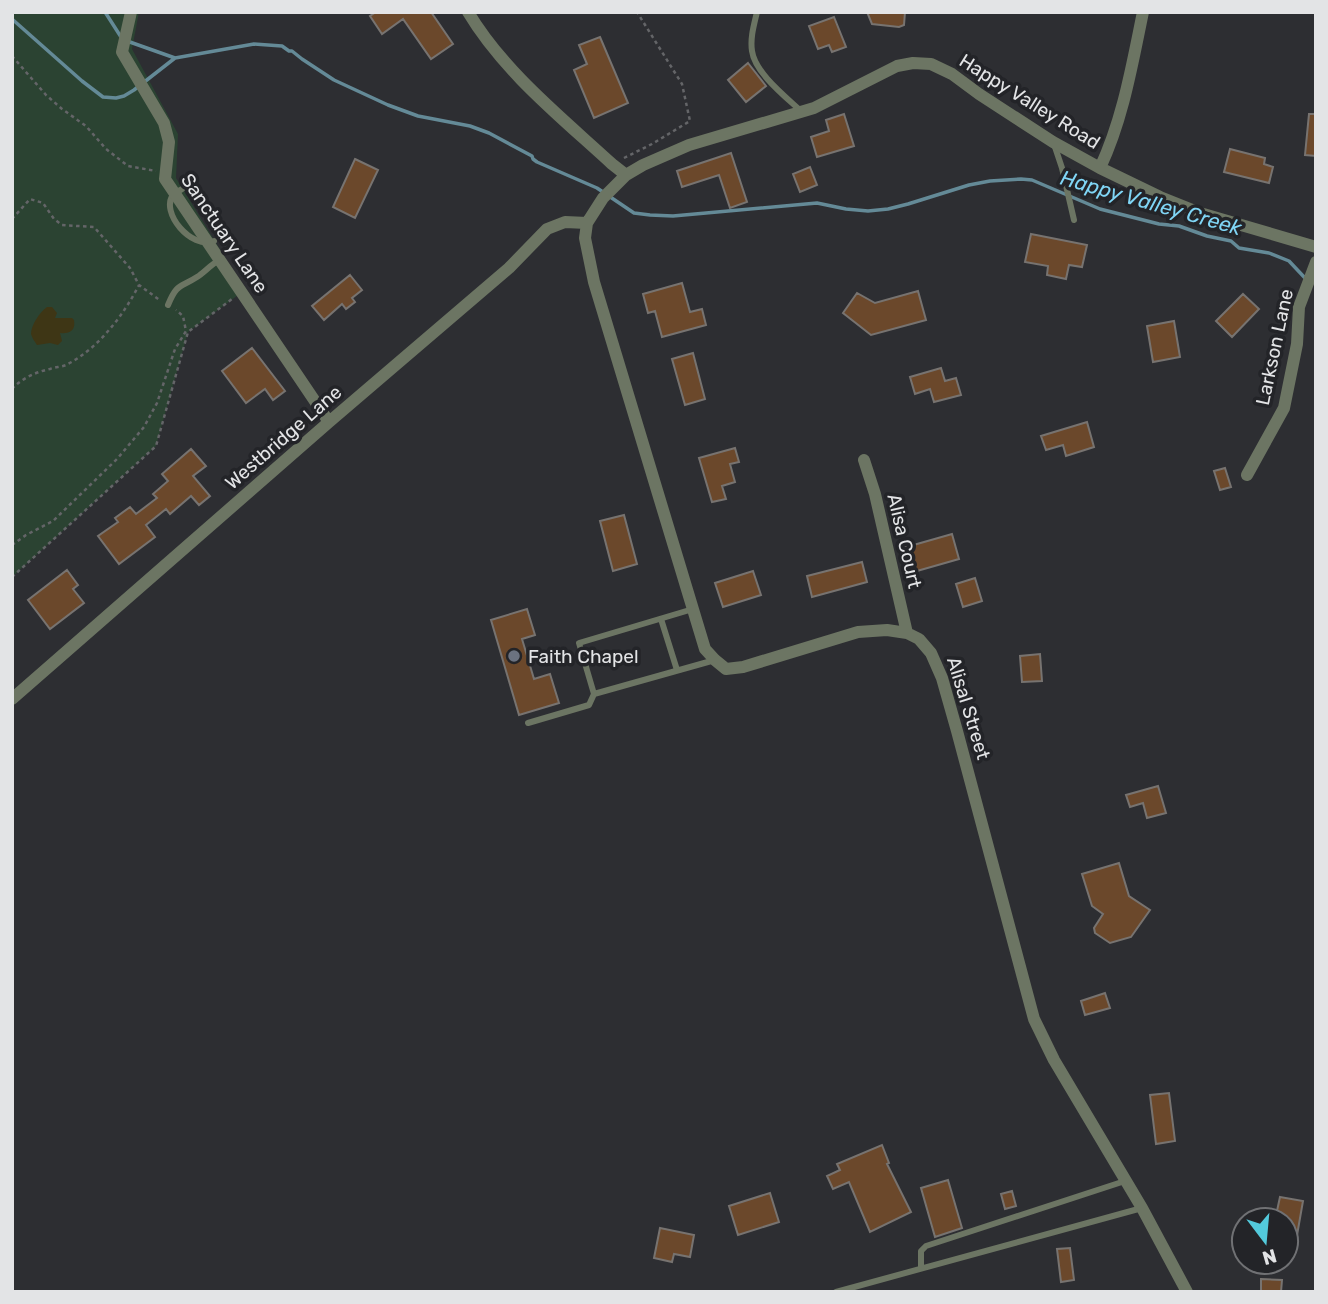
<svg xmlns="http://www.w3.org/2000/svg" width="1328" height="1304" viewBox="0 0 1328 1304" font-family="Rubik,sans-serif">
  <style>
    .green { fill: #2b4332 }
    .sand { fill: #3e3615 }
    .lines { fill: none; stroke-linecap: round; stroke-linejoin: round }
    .stream { stroke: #648a97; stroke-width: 3.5 }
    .building { fill: #6b482b; stroke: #777370; stroke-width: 2 }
    .path { stroke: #646568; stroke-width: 2.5; stroke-dasharray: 3.5 3.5; stroke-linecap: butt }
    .service { stroke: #6c7563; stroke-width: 6 }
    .minor { stroke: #6c7563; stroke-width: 12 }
    .worship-dot { fill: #6b7280; stroke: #232428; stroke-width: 2.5 }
    .labels { text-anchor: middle; stroke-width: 7; stroke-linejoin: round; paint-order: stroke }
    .street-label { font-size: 19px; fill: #e3e4e6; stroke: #232428 }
    .poi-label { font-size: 19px; fill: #e3e4e6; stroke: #232428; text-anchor: start }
    .water-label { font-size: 21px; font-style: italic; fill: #80d6f6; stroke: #232428 }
  </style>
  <rect width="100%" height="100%" fill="#2d2e32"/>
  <!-- green -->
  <path class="green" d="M12 12H139L132 49 178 134 176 178 245 290 188 332 156 446 12 577Z"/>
  <!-- sand -->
  <path class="sand" d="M47 307H52L57 313 55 318H72L74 320C76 331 69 334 60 333L62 341 58 345 50 343 37 345C35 342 32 338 31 334 31 325 40 312 47 307Z"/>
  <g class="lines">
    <!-- stream -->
    <path class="stream" d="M105 12 121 37
      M12 19 82 81 103 97 116 98 124 96 134 90 175 58 254 44 282 46 289 51H292L302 59 334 80 388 105 418 116 470 126 489 133 532 156 533 159 537 162 597 188 634 213 650 215 673 216 817 203 846 209 868 211 888 209 908 204 969 185 990 181 1021 179 1032 180 1100 209 1159 224 1179 226 1207 236 1231 241 1239 248 1269 253 1289 261 1305 278
      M127 41 175 58"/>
  </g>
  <!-- building -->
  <path class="building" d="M376 12H431L453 44 431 59 403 19 382 34 370 16Z
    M867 12H905L904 25 899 27 872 24Z
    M834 17 846 47 832 52 829 45 818 49 809 26Z
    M600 37 628 103 594 118 574 70 587 64 579 45Z
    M748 63 766 86 746 102 728 80Z
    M844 114 854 146 817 157 811 137 829 131 826 120Z
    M1309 114H1316V156L1305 155Z
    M1230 149 1265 158 1264 164 1273 167 1269 183 1224 172Z
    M731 153 747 202 730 208 719 175 682 187 677 171Z
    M355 159 378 170 355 218 333 207Z
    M810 167 817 185 800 192 793 174Z
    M1031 234 1087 245 1082 267 1069 265 1066 279 1047 275 1048 266 1025 262Z
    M350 275 362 290 352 298 355 302 346 309 342 304 324 320 312 306Z
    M682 283 690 312 702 309 706 325 662 337 655 311 648 313 643 294Z
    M918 291 926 320 871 335 843 313 857 293 875 303Z
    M1243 294 1259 309 1232 337 1216 321Z
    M1174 321 1180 357 1153 362 1147 326Z
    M252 348 285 391 273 400 265 389 246 403 222 371Z
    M693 353 705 399 685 405 672 359Z
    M941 368 945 381 956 378 961 395 934 402 930 389 915 394 910 377Z
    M1087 422 1094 447 1066 456 1063 445 1046 450 1041 436Z
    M735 448 739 462 730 464 735 482 722 486 726 499 712 502 699 458Z
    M191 449 206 466 193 476 210 496 199 505 191 496 170 514 166 509 146 525 155 537 119 564 98 536 118 522 115 518 130 507 136 514 157 498 153 494 168 481 162 474Z
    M1225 468 1231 487 1220 490 1214 471Z
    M624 515 637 564 613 571 600 521Z
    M952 534 959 559 910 573 903 548Z
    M862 562 867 582 812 597 807 576Z
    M67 570 78 585 73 589 84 603 50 629 28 600Z
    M753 571 761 595 723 607 715 583Z
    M975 578 982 601 963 607 956 584Z
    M527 609 535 635 522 639 534 679 550 674 559 703 519 715 491 620Z
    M1040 654 1042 681 1022 682 1020 656Z
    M1158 786 1166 813 1147 818 1143 803 1130 807 1126 795Z
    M1119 863 1129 896 1150 910 1131 937 1110 943 1095 933 1094 928 1103 914 1092 906 1082 874Z
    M1105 993 1110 1008 1085 1015 1081 1001Z
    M1169 1093 1175 1141 1156 1144 1150 1095Z
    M882 1145 889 1163 887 1164 911 1212 870 1232 849 1182 833 1189 827 1176 840 1170 837 1164Z
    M948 1180 962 1228 935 1237 921 1188Z
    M1012 1191 1016 1206 1005 1209 1001 1194Z
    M770 1193 779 1222 738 1235 729 1206Z
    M1280 1197 1303 1201 1296 1241 1286 1239V1220H1275Z
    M660 1228 694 1235 690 1257 674 1254 672 1262 654 1258Z
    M1070 1248 1074 1280 1061 1282 1057 1249Z
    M1261 1279 1282 1280 1281 1292H1261Z"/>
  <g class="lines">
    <!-- path -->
    <path class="path" d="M12 56 46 95 62 109 86 126 106 149 128 166 156 171
      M624 158 652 144 690 121 682 84 637 12
      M12 219 30 199 43 203 54 219 62 225 94 227 130 268 139 285 161 301
      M12 389C22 378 36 372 50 369 55 367 61 367 66 365 98 349 123 316 139 285
      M12 545 26 535 53 521 117 459 144 427 157 403 175 349 186 331 183 316 176 310
      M12 577 156 446 188 332 232 299"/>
    <!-- service -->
    <path class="service" d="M757 12C754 25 750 38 752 51 755 73 786 97 802 112
      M1054 144 1062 168 1074 220
      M182 189C179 191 175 192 173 195 160 212 191 250 214 241
      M168 305C177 283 180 288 197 277 205 272 211 264 220 260
      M693 609 579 643 594 694 715 660
      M661 619 677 670
      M528 723 589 705 594 694
      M921 1268V1251L926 1246 1125 1181
      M836 1292 1142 1208"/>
    <!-- minor -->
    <path class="minor" d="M131 12 122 52 164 123 169 142 165 179 329 422
      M468 12C504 72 561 117 612 164L626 175
      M1100 168C1123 119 1132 65 1143 12
      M864 460 875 494 907 633
      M1247 475 1284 408 1297 344 1299 307 1316 262
      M12 699 329 422 509 268 547 229 565 222 587 223
      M1187 1292 1142 1208 1054 1060 1034 1019 957 731 942 678 931 653 919 639 907 633 887 630 858 632 743 667 726 669 715 660 705 649 594 282 585 238 587 223 603 198 626 175 643 165 689 145 814 108 897 66 913 63 931 64 952 74 979 94 1053 142 1100 168 1160 197 1200 213 1316 247"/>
  </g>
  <!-- markers -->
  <circle class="worship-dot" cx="514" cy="656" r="7"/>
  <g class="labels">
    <!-- street labels -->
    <g class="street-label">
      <text transform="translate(1030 101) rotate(32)" y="7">Happy Valley Road</text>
      <text transform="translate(225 233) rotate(56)" y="7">Sanctuary Lane</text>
      <text transform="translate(1274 347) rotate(-78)" y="7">Larkson Lane</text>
      <text transform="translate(283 437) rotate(-41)" y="7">Westbridge Lane</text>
      <text transform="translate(905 541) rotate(77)" y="7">Alisa Court</text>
      <text transform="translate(969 708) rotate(73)" y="7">Alisal Street</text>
    </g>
    <!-- poi labels -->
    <g class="poi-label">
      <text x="528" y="663">Faith Chapel</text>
    </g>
    <!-- water labels -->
    <g class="water-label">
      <text transform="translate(1151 203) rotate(16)" y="7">Happy Valley Creek</text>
    </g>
  </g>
  <!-- border -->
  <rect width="1328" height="1304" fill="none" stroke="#e3e4e6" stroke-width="28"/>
  <!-- north arrow -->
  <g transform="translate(1265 1241) rotate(164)"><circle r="33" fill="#232428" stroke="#707174" stroke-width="2"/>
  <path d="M0-5L12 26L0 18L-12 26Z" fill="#53cadc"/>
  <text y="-10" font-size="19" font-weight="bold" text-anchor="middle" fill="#e3e4e6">N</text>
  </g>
</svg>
